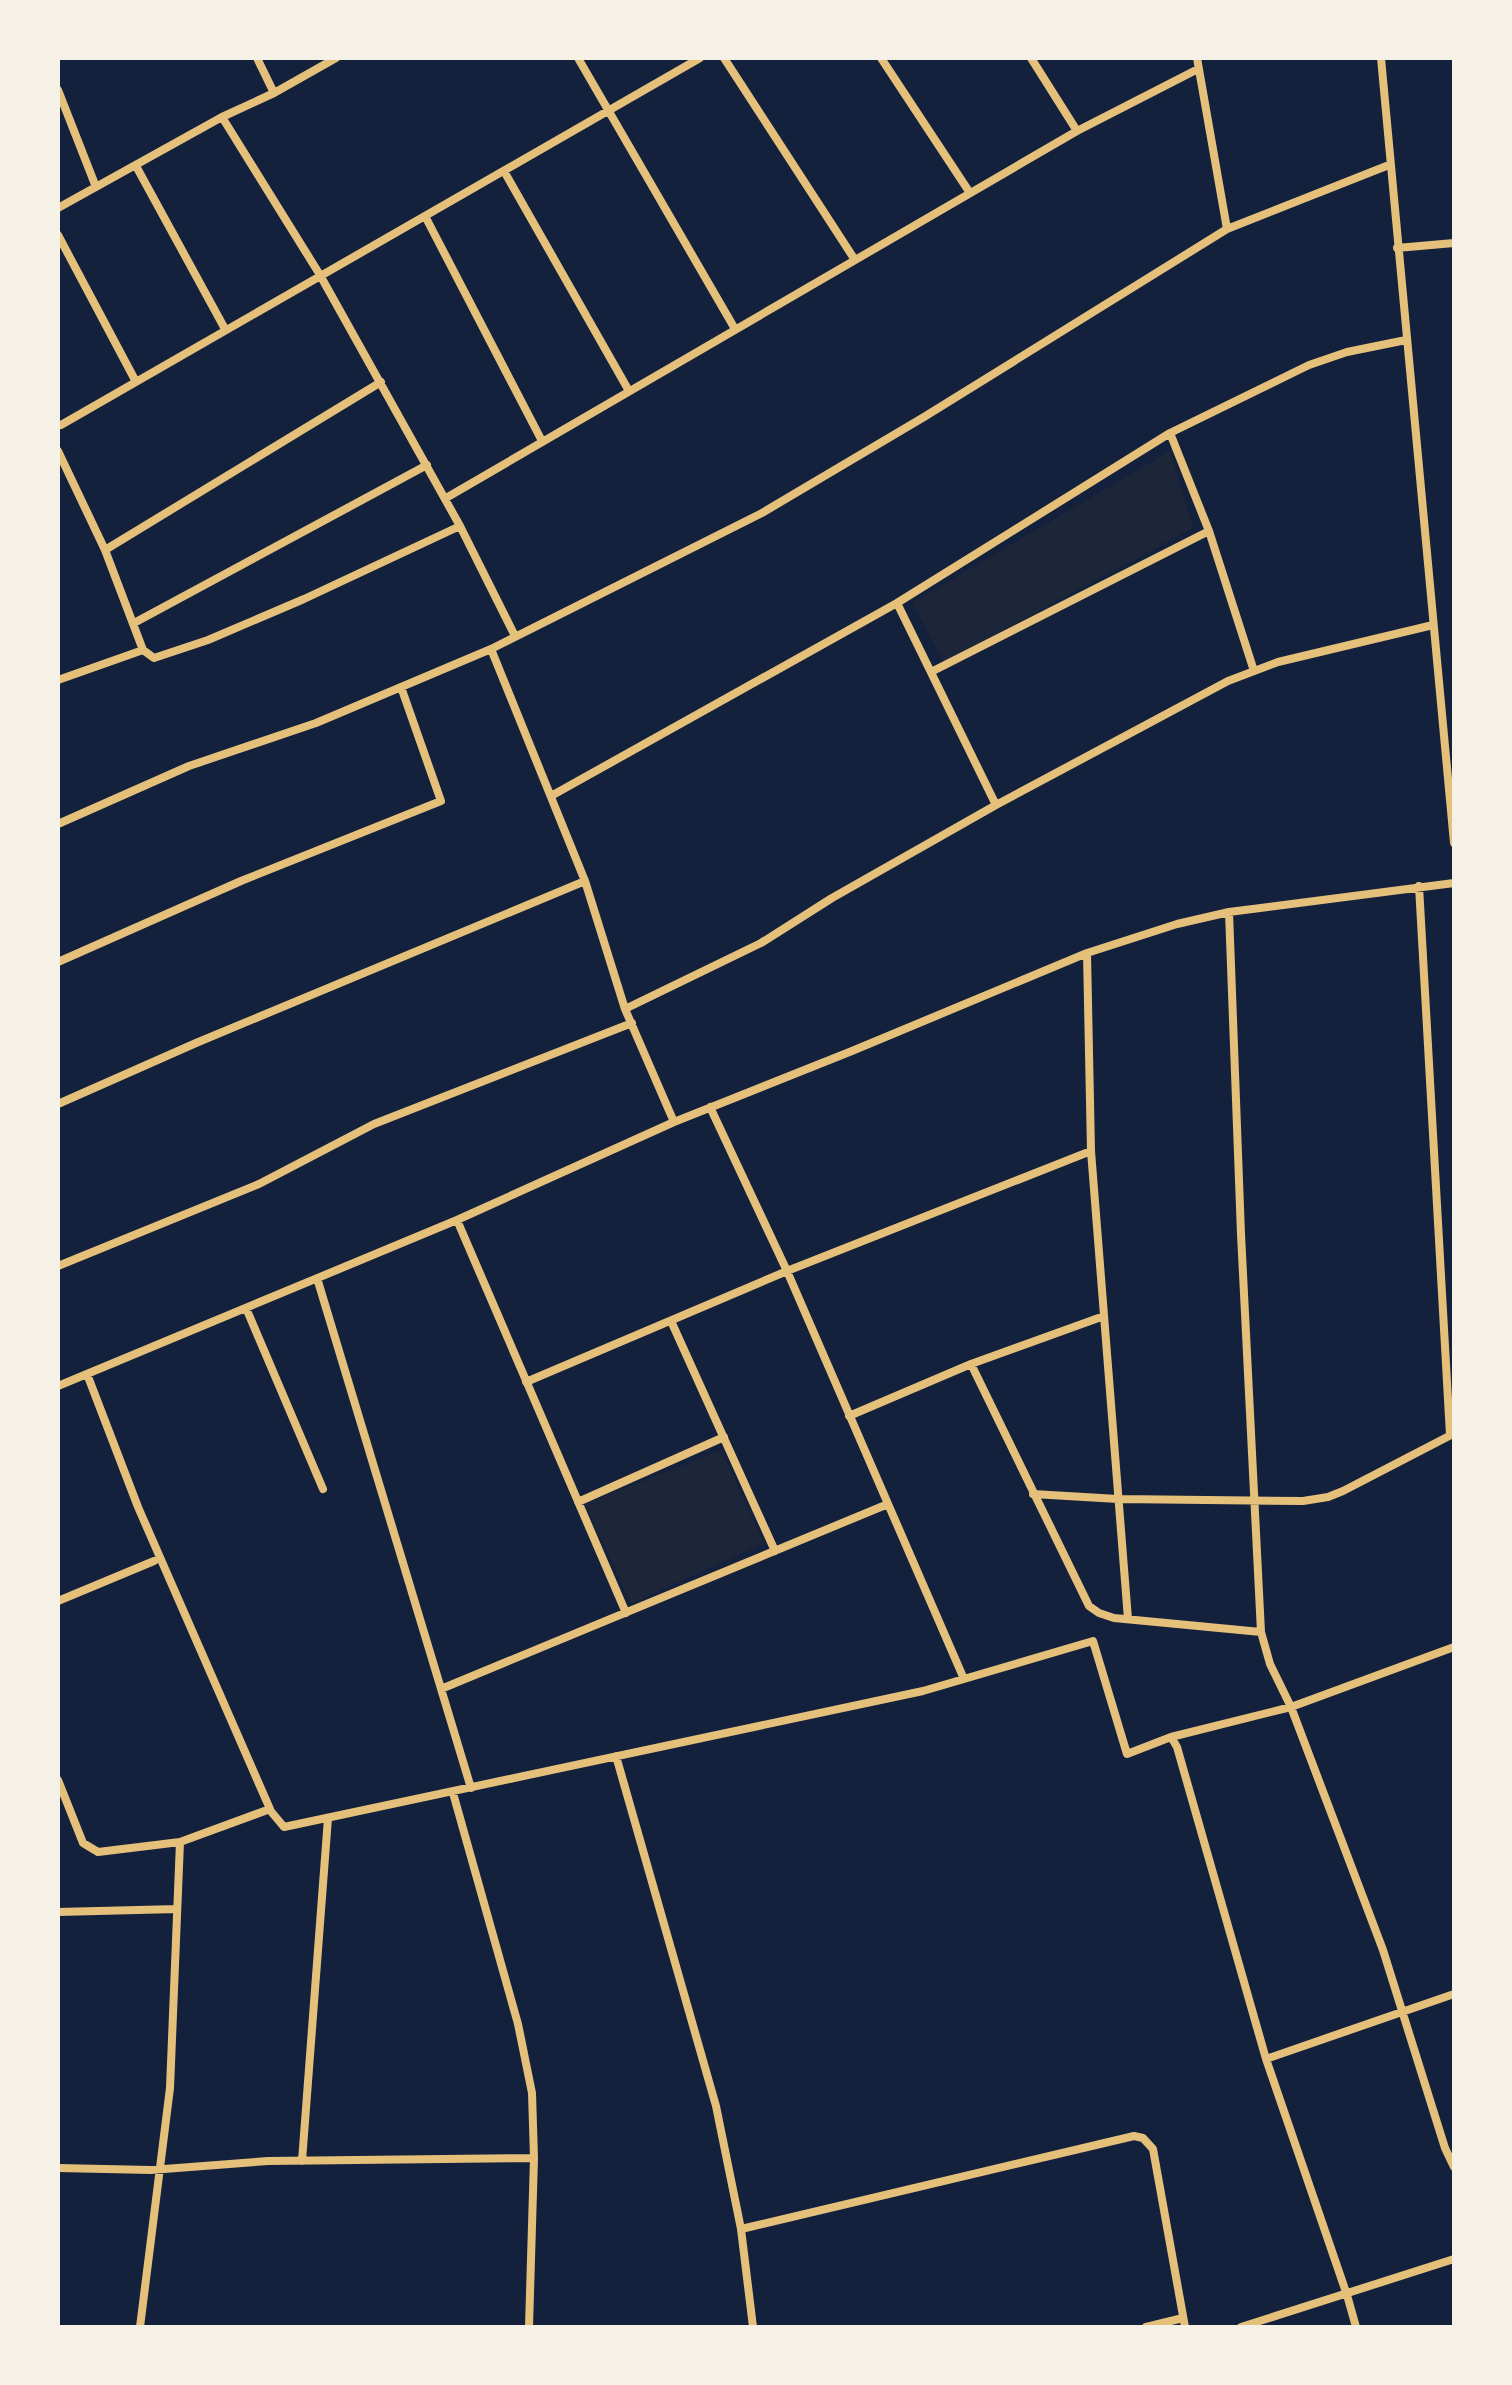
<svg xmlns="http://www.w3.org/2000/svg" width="1512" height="2385" viewBox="0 0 1512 2385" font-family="'Roboto Condensed',sans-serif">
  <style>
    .green { fill: #1d2539 }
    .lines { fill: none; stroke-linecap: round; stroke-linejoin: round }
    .minor { stroke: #e5c07b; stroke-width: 8 }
  </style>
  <rect width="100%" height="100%" fill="#14213d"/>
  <!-- green -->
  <path class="green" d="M1170 451 1193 528 944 662 912 603Z
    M721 1450 764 1543 631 1604 585 1504Z"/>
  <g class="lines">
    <!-- minor -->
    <path class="minor" d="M257 58 274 93
      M578 58 735 329
      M724 58 855 260
      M881 58 970 193
      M1031 58 1077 131
      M1197 58 1227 229
      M1381 58 1454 843
      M58 90 96 187
      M222 117 320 275 460 526
      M136 166 225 329
      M504 171 629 391
      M58 208 222 117 274 93 336 58
      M425 216 542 441
      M58 235 135 380
      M1397 248 1454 243
      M61 425 700 58
      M1170 433 1209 531 1254 671
      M58 451 105 550 143 650 154 658 208 640 304 599 460 526 515 636
      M446 498 1077 131 1198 69
      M105 550 381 382
      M897 603 996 805
      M134 623 427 465
      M491 649 585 881 625 1009 674 1122
      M931 672 1209 531
      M58 680 143 650
      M551 796 897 603 1170 433 1309 365 1347 352 1406 340
      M58 824 189 766 316 723 491 649 762 513 924 417 1227 229 1389 165
      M1419 886 1450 1435
      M1229 912 1241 1234 1261 1632 1270 1664 1291 1707 1383 1950 1445 2148 1454 2167
      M1087 953 1091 1151 1128 1619
      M58 962 241 881 441 801 401 687
      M625 1009 761 943 832 898 996 805 1228 681 1278 662 1433 625
      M58 1104 196 1043 585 881
      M710 1107 787 1271 964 1679
      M457 1220 626 1613
      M58 1266 259 1184 374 1124 632 1023
      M317 1278 471 1788
      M246 1308 323 1489
      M671 1321 775 1551
      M971 1364 1089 1606 1099 1613 1114 1618 1261 1632
      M87 1374 138 1507 270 1809 180 1842 170 2088 140 2327
      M526 1382 787 1271 1091 1151
      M58 1386 457 1220 674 1122 852 1051 1087 953 1177 924 1229 912 1454 883
      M849 1416 971 1364 1104 1316
      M1033 1494 1118 1499 1303 1501 1328 1497 1343 1491 1453 1434
      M578 1502 724 1437
      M58 1601 154 1561
      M441 1689 888 1504
      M1171 1737 1177 1747 1266 2059 1347 2295 1356 2327
      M616 1756 716 2106 741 2229 753 2327
      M58 1780 83 1843 98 1852 180 1842
      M453 1793 518 2024 532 2093 534 2158 529 2327
      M269 1809 284 1827 923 1691 1093 1641 1127 1754 1171 1737 1291 1707 1454 1647
      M58 1912 177 1909
      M1266 2059 1454 1994
      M302 2161 328 1818
      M58 2168 151 2170 268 2161 534 2158
      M741 2229 1134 2136 1143 2138 1153 2149 1185 2327
      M1146 2327 1183 2318
      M1241 2327 1454 2259"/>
  </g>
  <!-- border -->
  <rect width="1512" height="2385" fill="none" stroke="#f6f1e7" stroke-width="120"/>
</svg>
